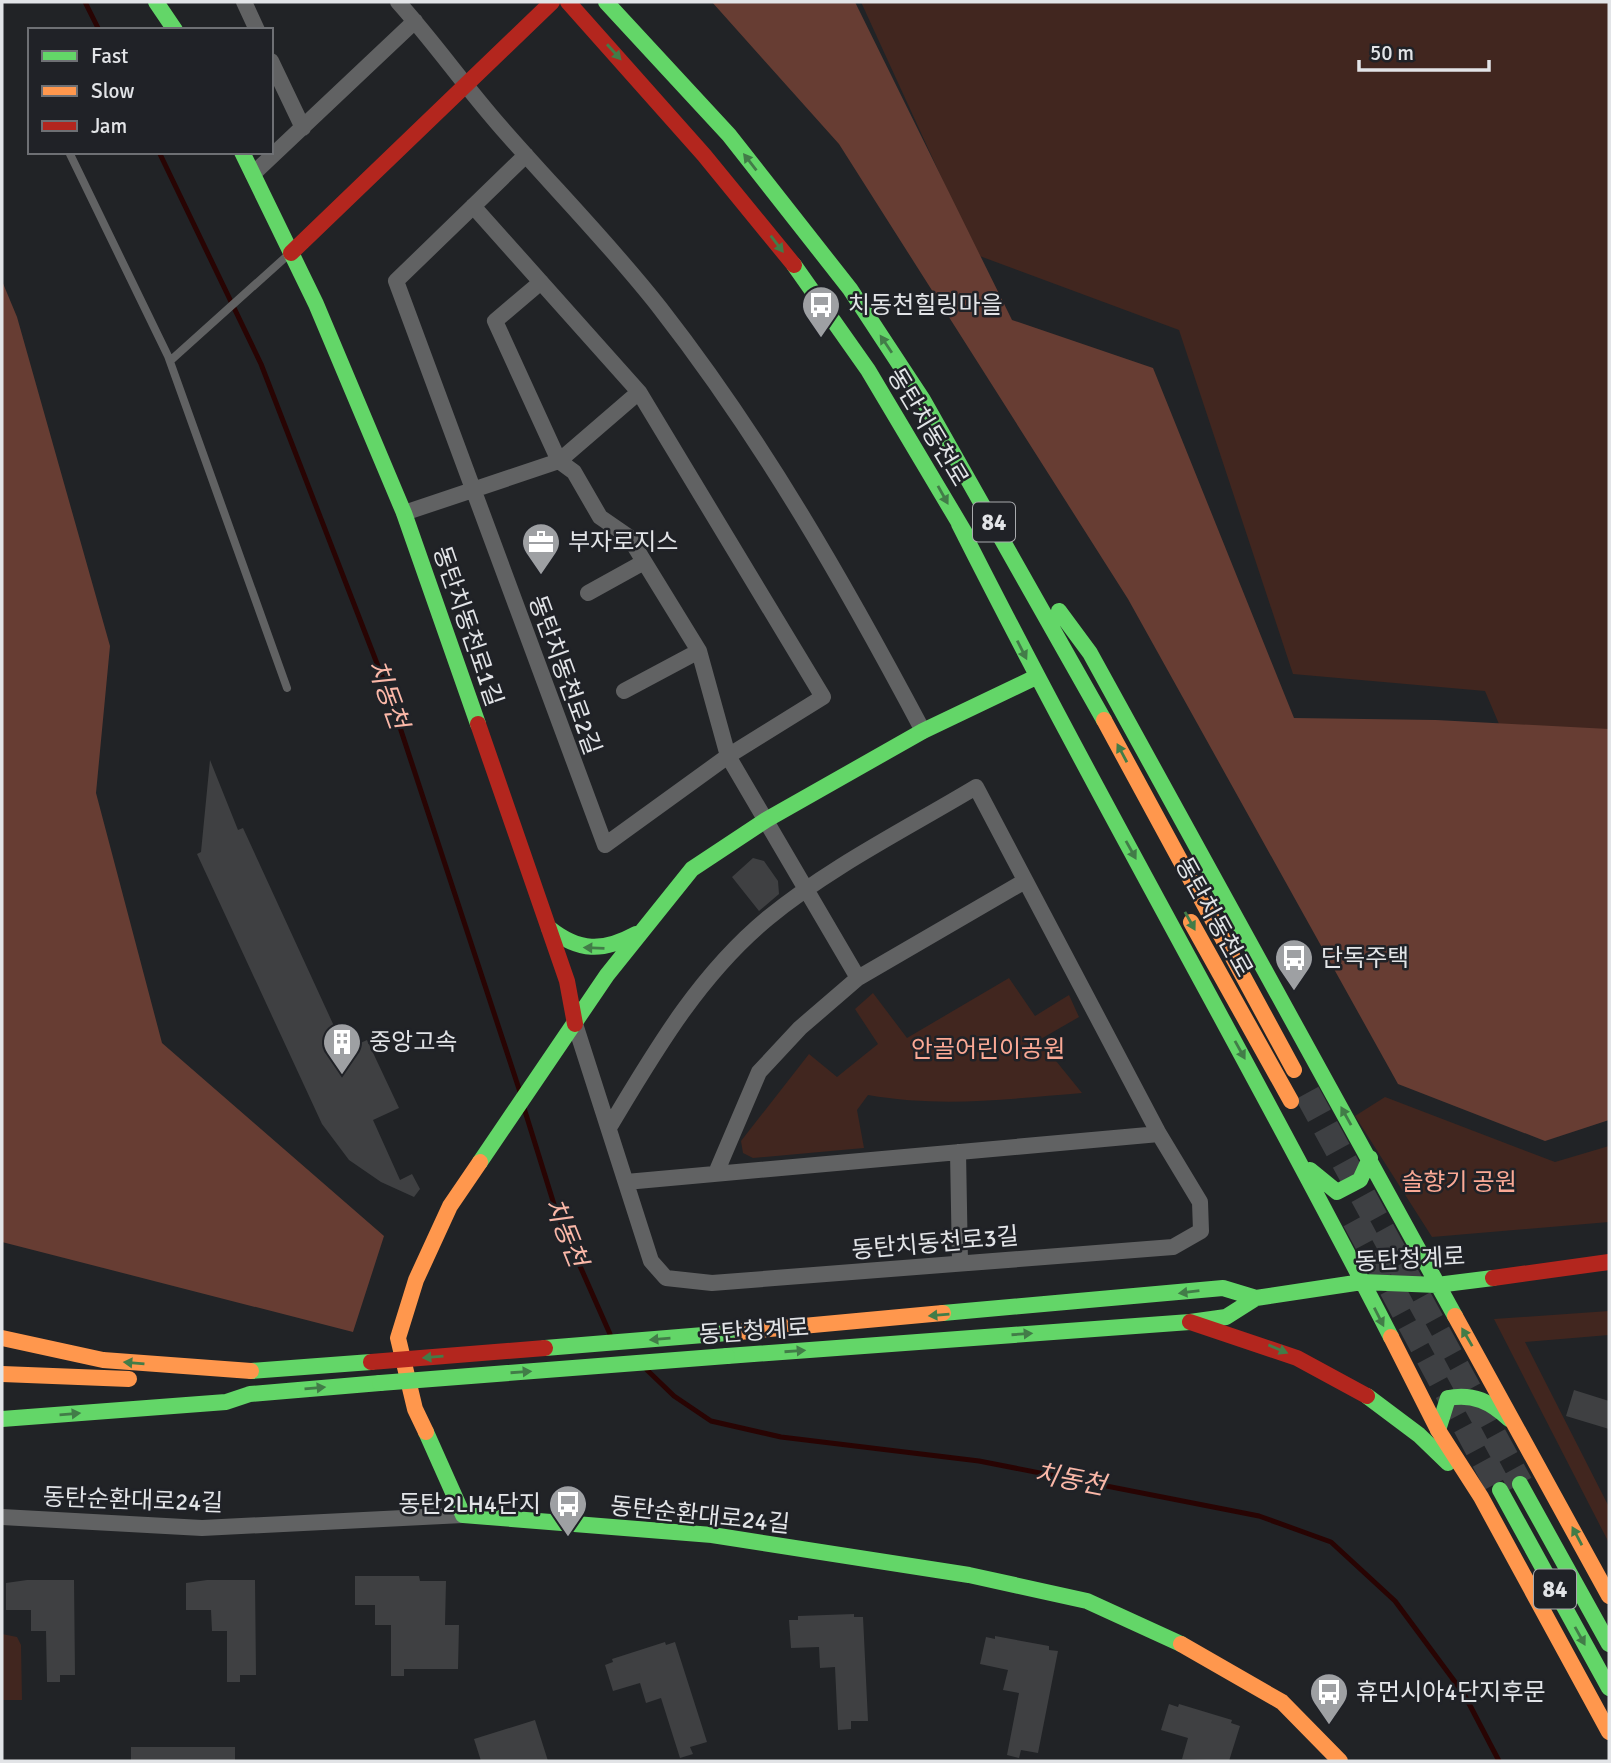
<svg xmlns="http://www.w3.org/2000/svg" width="1611" height="1763" viewBox="0 0 1611 1763" font-family="Signika,'Noto Sans KR',sans-serif">
  <style>
    .green { fill: #41261f }
    .forest { fill: #673d33 }
    .lines { fill: none; stroke-linecap: round; stroke-linejoin: round }
    .stream { stroke: #280403; stroke-width: 5 }
    .building { fill: #3f4042 }
    .primary-tunnel { stroke: #3e4043; stroke-width: 26; stroke-dasharray: 26 13; stroke-linecap: butt }
    .lane { stroke: #616263; stroke-width: 8 }
    .street { stroke: #616263; stroke-width: 16 }
    .fast { stroke: #63d668; stroke-width: 16 }
    .slow { stroke: #ff974d; stroke-width: 16 }
    .jam { stroke: #b3261e; stroke-width: 16 }
    .fast-bridge { stroke: #63d668; stroke-width: 16 }
    .jam-bridge { stroke: #b3261e; stroke-width: 16 }
    .oneway { fill: #427c48 }
    .labels { text-anchor: middle; stroke-width: 5; stroke-linejoin: round; paint-order: stroke }
    .shield { fill: #202227; stroke: #a8aaad; stroke-width: 2 }
    .shield-label { font-size: 23px; font-weight: bold; fill: #e2e4e7 }
    .poi-label { font-size: 24px; fill: #e2e4e7; stroke: #202227; text-anchor: start }
    .street-label { font-size: 24px; fill: #e2e4e7; stroke: #202227 }
    .park-label { font-size: 24px; fill: #fba995; stroke: #202227 }
    .water-label { font-size: 26px; font-style: italic; fill: #fbb8a8; stroke: #202227 }
  </style>
  <rect width="100%" height="100%" fill="#212326"/>
  <!-- green -->
  <path class="green" d="M861 2H1609V790L1521 776 1485 691 1293 674 1179 330 977 255Z
    M1009 978 1035 1016 1069 995 1079 1017 1039 1040 1082 1093C1007 1099 943 1108 868 1095L857 1110 864 1148 753 1158 743 1153 741 1141 809 1054 837 1077 878 1044 855 1009 873 993 907 1038Z
    M1385 1097 1555 1162 1609 1146V1222L1432 1237 1355 1116Z
    M1609 1311V1335L1525 1342 1609 1507V1543L1494 1319Z
    M2 1634 17 1637 21 1645 22 1700H2Z"/>
  <!-- forest -->
  <path class="forest" d="M712 2H855L1012 320 1153 368 1294 718 1436 720 1609 729V1120L1545 1141 1398 1084 1128 599 839 144Z
    M2 281 17 317 110 646 96 793 162 1043 384 1236 353 1332 2 1242Z"/>
  <g class="lines">
    <!-- stream -->
    <path class="stream" d="M85 2 99 30
      M159 152 261 364 390 697 520 1092
      M524 1108 557 1214 610 1334
      M647 1370 674 1396 711 1421 781 1437 979 1461 1259 1516 1331 1542 1395 1601 1464 1694 1499 1761"/>
  </g>
  <!-- building -->
  <path class="building" d="M210 760 238 830 243 828 345 1050 367 1040 399 1108 373 1120 400 1180 412 1174 420 1189 414 1197 381 1182 349 1160 322 1124 197 854 201 852Z
    M753 858 764 861 778 881 779 894 759 911 732 877Z
    M1574 1390 1609 1401V1429L1566 1416Z
    M355 1576H419L420 1581H446L445 1625H459L458 1669H404V1676H391V1625H375V1605H355Z
    M27 1580H74L75 1675H60V1682H47L46 1631H31V1610H6V1583Z
    M207 1580H255L256 1675H240V1682H227V1631H212L211 1610H186V1583Z
    M854 1614V1617H863L868 1721H851V1729L838 1730 835 1667 820 1668 819 1647 791 1648 789 1620H798V1616Z
    M995 1636 1049 1646V1650L1058 1651 1038 1753 1021 1750 1019 1758 1007 1755 1019 1693 1003 1690 1008 1670 980 1664 986 1637 995 1639Z
    M665 1642 666 1645 675 1642 707 1742 690 1747 693 1754 680 1758 661 1698 646 1703 640 1683 613 1691 605 1665 613 1662 612 1659Z
    M1169 1704 1178 1707 1179 1704 1232 1720 1231 1723 1240 1726 1229 1761 1182 1759 1188 1738 1161 1730Z
    M535 1720 548 1761H481L474 1739Z
    M131 1747H235V1761H131Z"/>
  <g class="lines">
    <!-- primary-tunnel -->
    <path class="primary-tunnel" d="M1307 1093 1520 1484
      M1355 1220 1500 1490"/>
    <!-- lane -->
    <path class="lane" d="M69 152 168 356 287 688
      M170 361 288 255"/>
    <!-- street -->
    <path class="street" d="M244 2 257 30
      M398 2C433 41 464 85 499 125 552 186 610 244 660 308 763 440 845 584 923 731
      M271 61 303 128
      M253 174 415 21
      M473 206 639 392 823 697 728 756 605 845 396 281 526 155
      M541 282 495 321 559 461 574 472 600 517 629 537 699 651 728 756 858 978
      M404 513 559 461 639 392
      M588 593 644 562
      M624 691 699 651
      M575 1024 651 1261 666 1278 712 1283 1173 1247 1201 1231 1200 1202 1159 1134 976 787C906 829 830 867 768 918 699 975 655 1051 610 1126
      M958 1152 960 1263
      M716 1173 759 1072 800 1028 858 978 1025 881
      M626 1182 1159 1134
      M2 1517 202 1528 463 1515"/>
    <!-- fast -->
    <path class="fast" d="M156 2 175 30
      M606 2 729 135 850 289 923 400 1104 720
      M242 152 316 304 404 513 478 724
      M794 265 868 370 968 538
      M959 524C1097 798 1251 1064 1391 1337
      M1059 611 1090 653 1455 1316
      M549 928C579 952 603 952 636 934
      M480 1162 607 975 692 869 766 820 923 731 1036 677
      M1310 1170 1337 1192 1360 1180 1370 1158
      M943 1313 1223 1288 1256 1298
      M727 1356 1190 1322 1226 1317 1256 1298 1362 1282 1437 1285 1493 1278
      M251 1371 371 1362
      M250 1394 380 1383
      M1367 1396 1419 1435 1448 1463
      M2 1419 226 1402 250 1394
      M1438 1430 1448 1398C1473 1393 1491 1402 1509 1419
      M426 1432 463 1515 712 1535 969 1575 1087 1601 1181 1644
      M1520 1484 1609 1644
      M1500 1490 1609 1688"/>
    <!-- slow -->
    <path class="slow" d="M1104 720 1294 1070
      M1191 922 1291 1101
      M1455 1316 1609 1596
      M728 1333 943 1313
      M1391 1337 1438 1430 1481 1497 1609 1732
      M2 1338 103 1360 251 1371
      M2 1374 129 1379
      M426 1432 415 1409 398 1338 416 1280 450 1206 480 1162
      M1181 1644 1282 1702 1340 1761"/>
    <!-- jam -->
    <path class="jam" d="M568 2 704 155 794 265
      M291 253 552 2
      M478 724 567 981 575 1024
      M1493 1278 1609 1262
      M1190 1322 1297 1358 1367 1396"/>
    <!-- fast-bridge -->
    <path class="fast-bridge" d="M545 1348 728 1333
      M380 1383 727 1356"/>
    <!-- jam-bridge -->
    <path class="jam-bridge" d="M371 1362 545 1348"/>
  </g>
  <!-- one-way arrows -->
  <defs><path id="oneway-solid" d="M-6-.8H1V-3.2L6.5 0L1 3.2V.8H-6Z" transform="scale(1.75)"/></defs>
  <g class="oneway">
    <use href="#oneway-solid" transform="translate(614 52) rotate(48)"/>
    <use href="#oneway-solid" transform="translate(750 162) rotate(-128)"/>
    <use href="#oneway-solid" transform="translate(777 244) rotate(53)"/>
    <use href="#oneway-solid" transform="translate(886 344) rotate(-124)"/>
    <use href="#oneway-solid" transform="translate(943 495) rotate(61)"/>
    <use href="#oneway-solid" transform="translate(1022 650) rotate(63)"/>
    <use href="#oneway-solid" transform="translate(1122 753) rotate(-118)"/>
    <use href="#oneway-solid" transform="translate(1131 850) rotate(61)"/>
    <use href="#oneway-solid" transform="translate(1190 921) rotate(61)"/>
    <use href="#oneway-solid" transform="translate(594 948) rotate(-178)"/>
    <use href="#oneway-solid" transform="translate(1240 1050) rotate(61)"/>
    <use href="#oneway-solid" transform="translate(1346 1116) rotate(-119)"/>
    <use href="#oneway-solid" transform="translate(1189 1292) rotate(173)"/>
    <use href="#oneway-solid" transform="translate(939 1315) rotate(175)"/>
    <use href="#oneway-solid" transform="translate(1379 1317) rotate(63)"/>
    <use href="#oneway-solid" transform="translate(1022 1334) rotate(-4)"/>
    <use href="#oneway-solid" transform="translate(1467 1337) rotate(-120)"/>
    <use href="#oneway-solid" transform="translate(660 1339) rotate(175)"/>
    <use href="#oneway-solid" transform="translate(1278 1349) rotate(23)"/>
    <use href="#oneway-solid" transform="translate(795 1351) rotate(-4)"/>
    <use href="#oneway-solid" transform="translate(433 1357) rotate(175)"/>
    <use href="#oneway-solid" transform="translate(134 1363) rotate(-175)"/>
    <use href="#oneway-solid" transform="translate(521 1372) rotate(-4)"/>
    <use href="#oneway-solid" transform="translate(315 1388) rotate(-5)"/>
    <use href="#oneway-solid" transform="translate(70 1414) rotate(-5)"/>
    <use href="#oneway-solid" transform="translate(1577 1536) rotate(-118)"/>
    <use href="#oneway-solid" transform="translate(1580 1636) rotate(61)"/>
  </g>
  <!-- icons -->
  <defs>
    <symbol id="bus-pin" viewBox="-11 -11 22 30"><path d="M0 17L-7.5 6A9.5 9.5 0 1 1 7.5 6Z" fill="#9ea0a3" stroke="#202227"/><path d="M-5-6H5V4H4V6H2V4H-2V6H-4V4H-5ZM-3.5-4V0h7V-4ZM-3.5 1.2v1.5H-2V1.2ZM2 1.2v1.5H3.5V1.2Z" fill="#fff"/></symbol>
    <symbol id="office-pin" viewBox="-11 -11 22 30"><path d="M0 17L-7.5 6A9.5 9.5 0 1 1 7.5 6Z" fill="#9ea0a3" stroke="#202227"/><path d="M-6-3h4V-5.5h4V-3h4V5H-6ZM-1-4.5V-3h2v-1.5ZM-6 0V1H6V0Z" fill="#fff"/></symbol>
    <symbol id="building-pin" viewBox="-11 -11 22 30"><path d="M0 17L-7.5 6A9.5 9.5 0 1 1 7.5 6Z" fill="#9ea0a3" stroke="#202227"/><path d="M-4-6H4V6H1V3H-1V6H-4ZM-2.5-4.3h1.7v1.8h-1.7ZM.8-4.3h1.7v1.8H.8ZM-2.5-1h1.7V.8h-1.7ZM.8-1h1.7V.8H.8Z" fill="#fff"/></symbol>
  </defs>
  <g fill-rule="evenodd">
    <use href="#bus-pin" x="799" y="283" width="44" height="60"/>
    <use href="#office-pin" x="519" y="520" width="44" height="60"/>
    <use href="#bus-pin" x="1272" y="936" width="44" height="60"/>
    <use href="#building-pin" x="320" y="1020" width="44" height="60"/>
    <use href="#bus-pin" x="546" y="1482" width="44" height="60"/>
    <use href="#bus-pin" x="1307" y="1670" width="44" height="60"/>
  </g>
  <g class="labels">
    <!-- shield labels -->
    <g class="shield">
      <rect x="973" y="502.5" width="42" height="39" rx="5"/>
      <rect x="1534" y="1569.5" width="42" height="39" rx="5"/>
    </g>
    <g class="shield-label">
      <text x="994" y="530">84</text>
      <text x="1555" y="1597">84</text>
    </g>
    <!-- poi labels -->
    <g class="poi-label">
      <text x="848" y="313">치동천힐링마을</text>
      <text x="568" y="550">부자로지스</text>
      <text x="1321" y="966">단독주택</text>
      <text x="369" y="1050">중앙고속</text>
      <text x="541" y="1512" text-anchor="end">동탄2LH4단지</text>
      <text x="1356" y="1700">휴먼시아4단지후문</text>
    </g>
    <!-- street labels -->
    <g class="street-label">
      <text transform="translate(928 427) rotate(59)" y="8">동탄치동천로</text>
      <text transform="translate(468 626) rotate(71)" y="8">동탄치동천로1길</text>
      <text transform="translate(565 675) rotate(70)" y="8">동탄치동천로2길</text>
      <text transform="translate(1214 917) rotate(61)" y="8">동탄치동천로</text>
      <text transform="translate(935 1243) rotate(-5)" y="8">동탄치동천로3길</text>
      <text transform="translate(1410 1259) rotate(-3)" y="8">동탄청계로</text>
      <text transform="translate(754 1331) rotate(-4)" y="8">동탄청계로</text>
      <text transform="translate(133 1500) rotate(2)" y="8">동탄순환대로24길</text>
      <text transform="translate(700 1515) rotate(6)" y="8">동탄순환대로24길</text>
    </g>
    <!-- park labels -->
    <g class="park-label">
      <text x="988" y="1057">안골어린이공원</text>
      <text x="1459" y="1190">솔향기 공원</text>
    </g>
    <!-- water labels -->
    <g class="water-label">
      <text transform="translate(388 694) rotate(70)" y="9">치동천</text>
      <text transform="translate(566 1232) rotate(68)" y="9">치동천</text>
      <text transform="translate(1070 1479) rotate(11)" y="9">치동천</text>
    </g>
  </g>
  <!-- border -->
  <rect width="1611" height="1763" fill="none" stroke="#e2e4e7" stroke-width="7"/>
  <!-- legend -->
  <rect x="28" y="28" width="245" height="126" fill="#202227" stroke="#6e7074" stroke-width="2"/>
  <rect x="42" y="51" width="35" height="10" fill="#63d668" stroke="#6e7074" stroke-width="2"/>
  <text x="91" y="63" font-size="21" fill="#e2e4e7">Fast</text>
  <rect x="42" y="86" width="35" height="10" fill="#ff974d" stroke="#6e7074" stroke-width="2"/>
  <text x="91" y="98" font-size="21" fill="#e2e4e7">Slow</text>
  <rect x="42" y="121" width="35" height="10" fill="#b3261e" stroke="#6e7074" stroke-width="2"/>
  <text x="91" y="133" font-size="21" fill="#e2e4e7">Jam</text>
  <!-- scale -->
  <path d="M1359 60v10h130v-10" fill="none" stroke="#e2e4e7" stroke-width="3.5"/>
  <text x="1370" y="60" font-size="21" fill="#e2e4e7" stroke="#202227" stroke-width="5" paint-order="stroke">50 m</text>
</svg>
